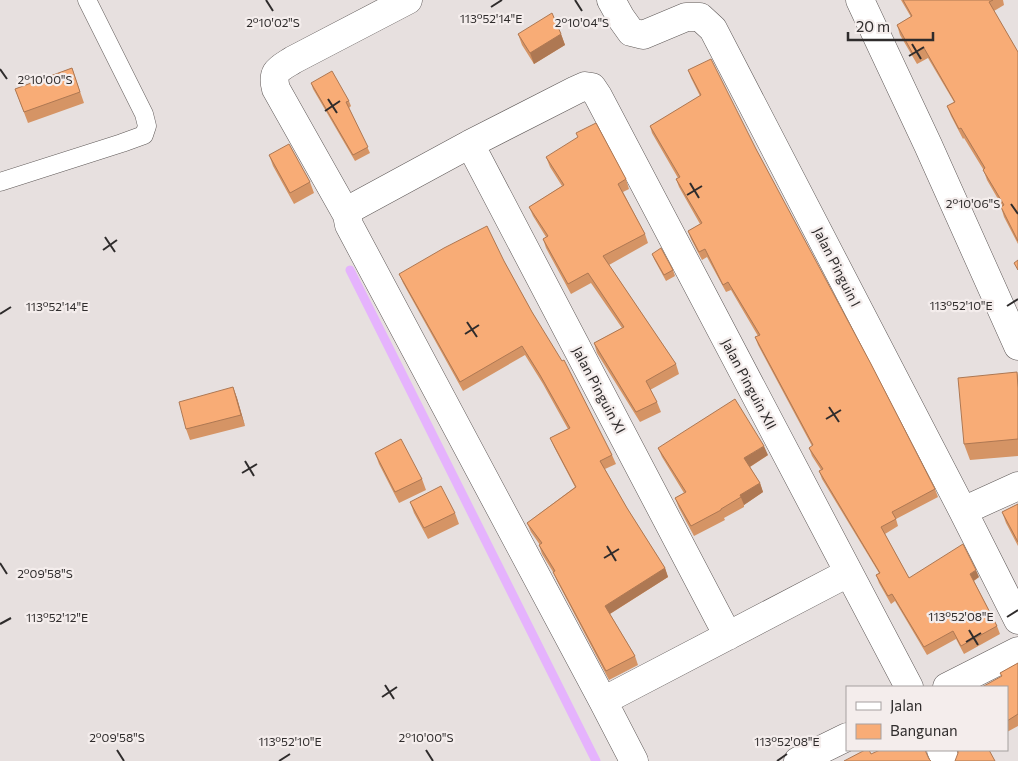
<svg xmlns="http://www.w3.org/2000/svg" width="1018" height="761" viewBox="0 0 1018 761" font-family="Commissioner,sans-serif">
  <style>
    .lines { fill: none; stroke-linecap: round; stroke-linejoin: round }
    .stream { stroke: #e5b3fd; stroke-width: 9 }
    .lane-casing { stroke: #5e5857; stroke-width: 19 }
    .street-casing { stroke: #5e5857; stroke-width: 29 }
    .lane { stroke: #fff; stroke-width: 18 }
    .street { stroke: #fff; stroke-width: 28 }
    .wall { fill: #d59465 }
    .shaded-wall { fill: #ae7853 }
    .building { fill: #f8ac76; stroke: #ae7853 }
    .ticks { fill: none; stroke: #2f2c2c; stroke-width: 2 }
    .labels { text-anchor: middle; stroke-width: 4.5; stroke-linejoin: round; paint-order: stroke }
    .street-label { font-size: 14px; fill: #2f2c2c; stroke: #f4edec }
    .ticks-label { font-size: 12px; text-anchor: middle; fill: #2f2c2c; stroke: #f4edec; stroke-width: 4.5; stroke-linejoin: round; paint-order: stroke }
  </style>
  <rect width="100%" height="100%" fill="#e7e0df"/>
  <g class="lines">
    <!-- stream -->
    <path class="stream" d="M350 270 596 761"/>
    <defs>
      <path id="lane" d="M0 182 122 143 144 135 147 126 144 114 87 0"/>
      <path id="street" d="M611 0 621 18 631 32 643 35 686 17H700L713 29 963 511 1018 620
        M860 0 928 145 1018 346
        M470 144 728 636
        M347 215 276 89C271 71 279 69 293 60L408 0
        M963 511 1018 486
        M947 687 1018 651
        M603 701 848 573
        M941 750 946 761
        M634 761 603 701 349 225 347 215 352 208 470 144 576 90 585 86 592 87 598 96 909 687
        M798 761 847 737"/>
    </defs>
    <!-- lane casing -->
    <use href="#lane" class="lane-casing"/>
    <!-- street casing -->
    <use href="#street" class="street-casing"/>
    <!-- lane -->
    <use href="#lane" class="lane"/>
    <!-- street -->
    <use href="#street" class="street"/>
  </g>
  <!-- wall -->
  <path class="wall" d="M901 0H1003L1004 5 994 11 1018 52V244L1004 217 1001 207 1002 206 987 180 983 169 964 138 963 139 951 116 947 106 954 102 928 58 917 64 900 35 897 25 911 17Z
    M518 34H561L565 45 534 64 522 45Z
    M72 68 84 103 28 123 15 89Z
    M688 70 756 149 935 489 938 497 896 519 898 526 885 534 909 578 979 577 974 581 997 626 1000 634 964 654 956 639 927 655 895 601 891 604 879 583 876 575 879 573 822 479 819 471 821 470 812 456 809 448 812 446 758 345 755 337 758 336 731 290 726 292 707 257 702 260 691 239 688 231 700 224 679 187 676 179 678 178 652 133 650 126 700 96 691 78Z
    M311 83 349 101 351 106 349 108 370 153 355 161 313 89Z
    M269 155 310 182 314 193 294 204 273 166Z
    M546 157 626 179 629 189 623 192 645 234 648 243 609 265 676 364 679 374 650 390 657 402 661 412 640 422 597 353 594 343 622 328 591 283 571 294 546 248 543 239 546 237 533 216 529 207 562 186 550 167Z
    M652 254 673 270 675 276 666 281 654 259Z
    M504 261 532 312 612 455 616 464 605 469 627 508 665 568 668 577 610 614 635 656 638 665 609 680 557 581 553 572 542 554 539 545H540L531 532 527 523 575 487 554 447 550 438 568 429 543 384 525 355 463 391 403 283 399 274Z
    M1017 372 1018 376V456L970 460 964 444Z
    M233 387 237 398 245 426 190 440 186 429Z
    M658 448 768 455 750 467 760 483 763 492 744 505V507L724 518 725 520 694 536 679 508 675 498 684 493 662 457Z
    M375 453 422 479 426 490 399 503 379 464Z
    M410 502 455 513 459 524 428 539 414 513Z
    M1018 504V546L1006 523 1002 512Z
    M1018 663V726L1007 732V687L1000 673Z"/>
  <!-- shaded-wall -->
  <path class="shaded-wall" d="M561 34 565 45 534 64 530 53Z
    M233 387 237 398 245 426 241 415Z
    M764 446 768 455 748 468 744 458Z
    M760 483 763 492 744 505 740 495Z
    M665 568 668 577 608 615 605 606Z
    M976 570 979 577 973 581 970 574Z"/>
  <!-- building -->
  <path class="building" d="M903 0H993L989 2 1018 52V241L1001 207 1004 205 983 170 985 168 961 128 959 129 947 106 955 102 924 48 913 54 897 25 912 16Z
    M552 13 561 34 530 53 518 34Z
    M711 59 756 149 871 364 935 489 892 512 896 519 881 527 909 578 963 544 976 570 970 574 997 626 961 646 953 631 924 647 892 594 888 596 876 575 880 573 819 471 823 469 809 448 813 445 755 337 760 335 728 282 723 285 705 249 699 252 688 231 702 223 676 179 680 177 650 126 701 95 688 70Z
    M72 68 80 92 24 112 15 89Z
    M332 71 349 101 346 102 368 147 353 155 311 83Z
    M596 123 626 179 618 184 645 234 603 256 676 364 646 381 657 402 636 412 594 343 624 327 588 273 568 284 543 239 548 236 529 207 564 185 546 157 578 137 576 133Z
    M289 144 310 182 290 193 269 155Z
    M487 226 504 261 532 312 562 361 564 360 612 455 600 461 627 508 665 568 605 606 635 656 606 671 553 572 555 571 539 545 542 543 527 523 576 487 550 438 570 428 540 375 522 346 460 382 399 274 444 248Z
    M661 248 673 270 664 275 652 254Z
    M1018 260V270L1014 263Z
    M1017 372 1018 388V439L964 444 958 378Z
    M233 387 241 415 186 429 179 402Z
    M735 399 764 446 744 458 760 483 740 495 741 497 721 509V510L691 526 675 498 686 492 658 448Z
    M401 439 422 479 395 492 375 453Z
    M441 486 455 513 424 528 410 502Z
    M1018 504V542L1002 512Z
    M1018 663V714L1007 721V687H982L1002 676 1000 673Z
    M865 750H869L871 754 880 750H925L929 759 931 761H844Z
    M958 750H989L995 761H955L958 753Z"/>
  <!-- ticks -->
  <path class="ticks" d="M266 0 273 11M575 0 582 11M491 7 502 0M912 44 921 59M909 56 924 47M0 69 7 79M328 99 337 113M325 111 340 101M690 183 699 198M687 195 702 186M1011 204 1018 214M105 237 115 252M103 250 117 240M1007 306 1018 299M0 314 11 307M467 322 477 337M465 334 479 325M829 407 839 422M826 419 841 410M245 461 254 476M242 473 257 464M607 546 616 561M604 558 619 549M0 563 7 574M1007 617 1018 610M0 624 11 618M969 630 978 645M966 642 981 633M385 685 394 699M382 697 397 687M117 750 124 761M426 750 433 761M279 761 290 754M777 761 787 754"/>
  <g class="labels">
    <!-- street labels -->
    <g class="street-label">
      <text transform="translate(837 267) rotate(63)" y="5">Jalan Pinguin I</text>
      <text transform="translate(749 384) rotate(62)" y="5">Jalan Pinguin XII</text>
      <text transform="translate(599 390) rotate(62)" y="5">Jalan Pinguin XI</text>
    </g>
  </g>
  <g class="ticks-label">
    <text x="491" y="23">113°52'14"E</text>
    <text x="273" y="27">2°10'02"S</text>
    <text x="582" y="27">2°10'04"S</text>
    <text x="45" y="84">2°10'00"S</text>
    <text x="973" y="208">2°10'06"S</text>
    <text x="961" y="310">113°52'10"E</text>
    <text x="57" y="311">113°52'14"E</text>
    <text x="45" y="578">2°09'58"S</text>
    <text x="961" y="621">113°52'08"E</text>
    <text x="57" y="622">113°52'12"E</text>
    <text x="117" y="742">2°09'58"S</text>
    <text x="426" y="742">2°10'00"S</text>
    <text x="290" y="746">113°52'10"E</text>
    <text x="787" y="746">113°52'08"E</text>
  </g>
  <!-- legend -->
  <rect x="846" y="686" width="162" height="65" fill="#f4edec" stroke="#a5a09f"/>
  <rect x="856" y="702" width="25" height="8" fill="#ffffff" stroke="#a5a09f"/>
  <text x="890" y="711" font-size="15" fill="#2f2c2c">Jalan</text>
  <rect x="856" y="724" width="25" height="15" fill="#f8ac76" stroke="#a5a09f"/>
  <text x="890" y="736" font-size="15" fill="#2f2c2c">Bangunan</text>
  <!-- scale -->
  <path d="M848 32v8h85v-8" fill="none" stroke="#2f2c2c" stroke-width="2.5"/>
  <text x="856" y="32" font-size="15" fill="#2f2c2c" stroke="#f4edec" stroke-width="4" paint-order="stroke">20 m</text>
</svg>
